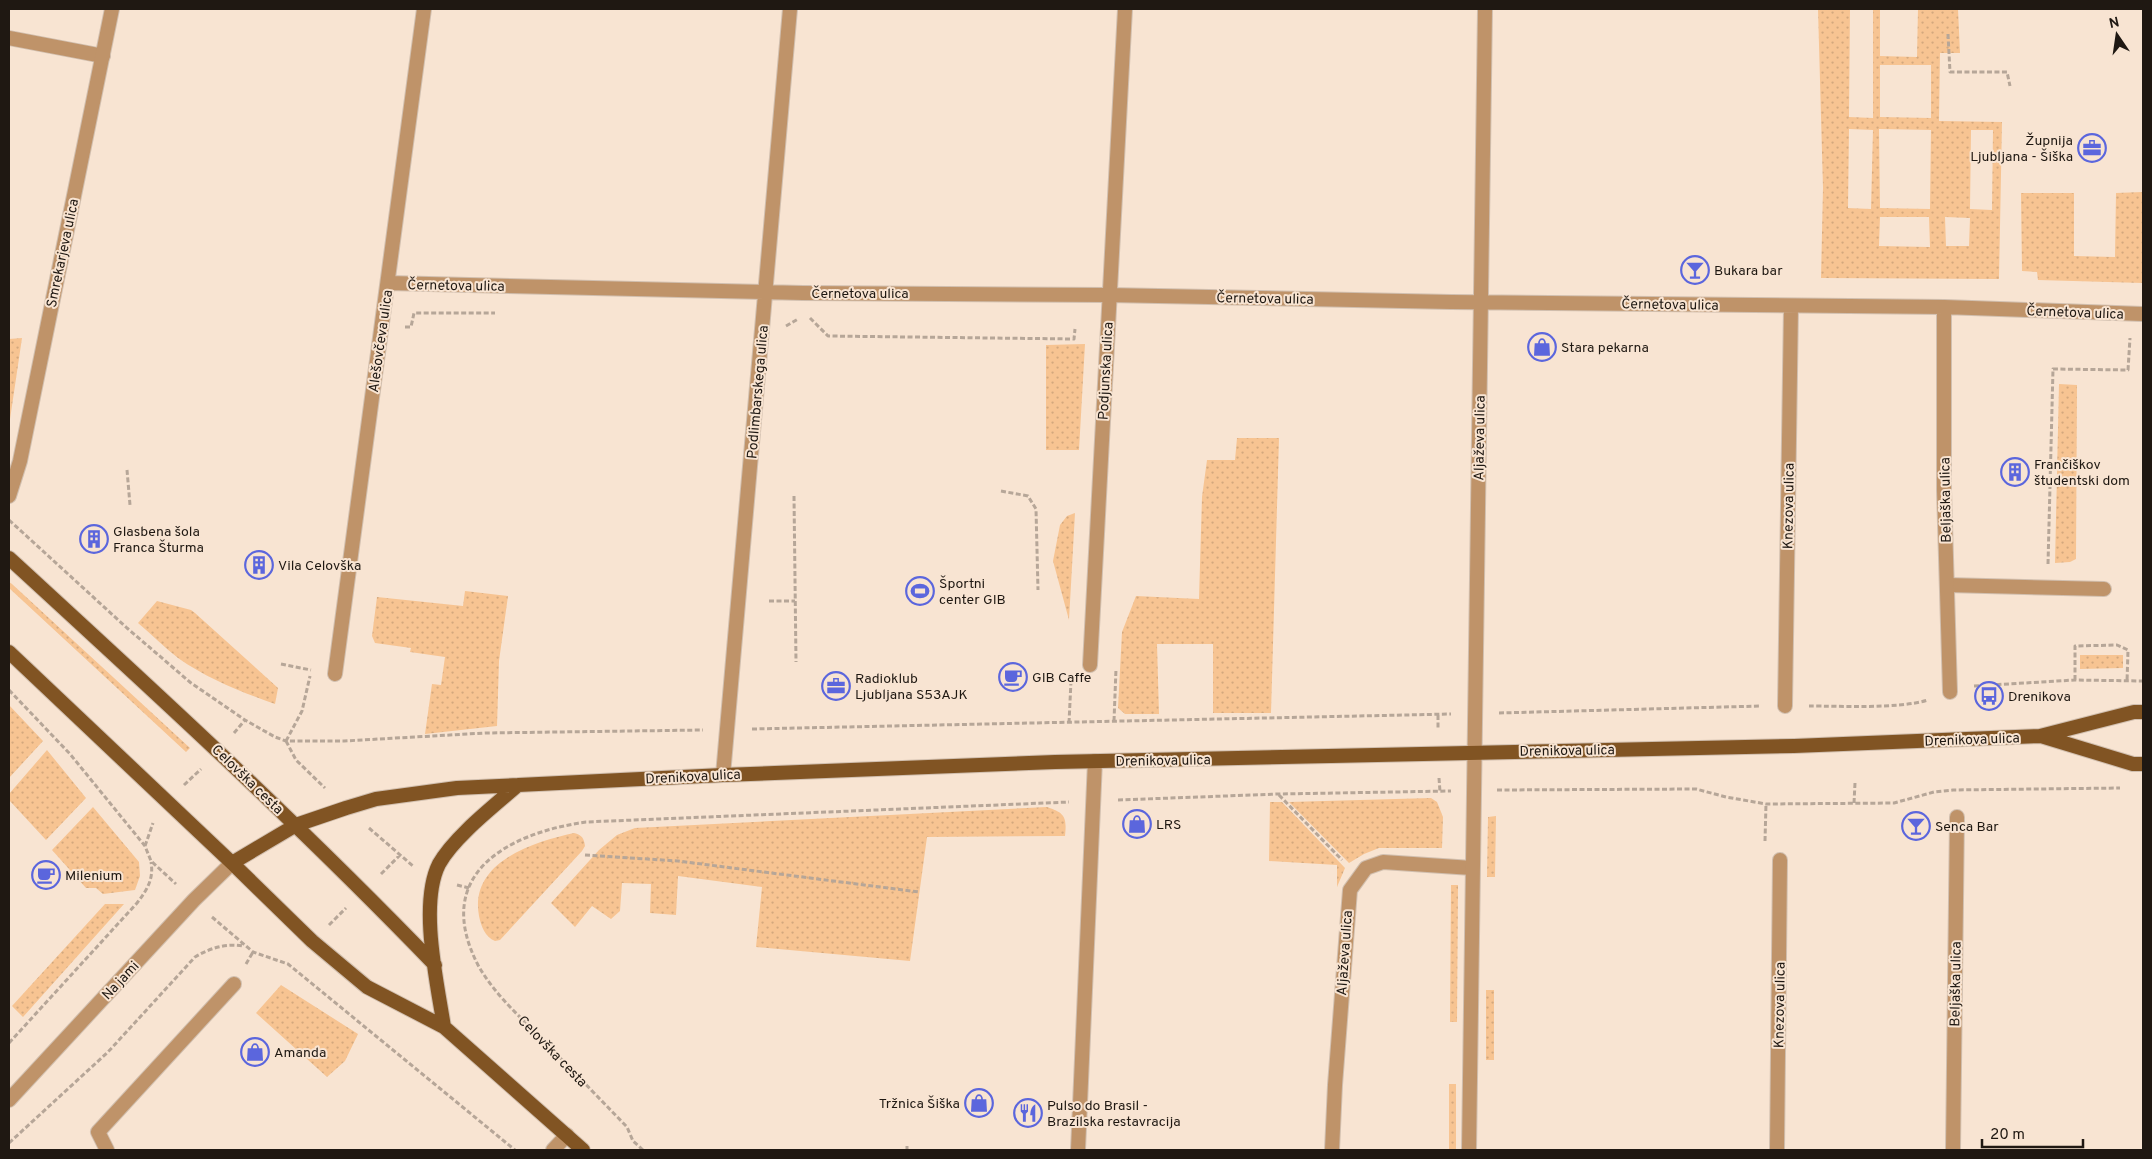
<svg xmlns="http://www.w3.org/2000/svg" width="2152" height="1159" viewBox="0 0 2152 1159" font-family="Overpass,sans-serif">
  <style>
    .grass { fill: url(#grass-dots); fill-rule: evenodd }
    .lines { fill: none; stroke-linecap: round; stroke-linejoin: round }
    .service-casing { stroke: #d1bfaf; stroke-width: 16 }
    .minor-casing { stroke: #d1bfaf; stroke-width: 16 }
    .tertiary-casing { stroke: #d1bfaf; stroke-width: 16 }
    .primary-casing { stroke: #d1bfaf; stroke-width: 16 }
    .path { stroke: #b6a698; stroke-width: 3; stroke-dasharray: 5 2.5; stroke-linecap: butt }
    .service { stroke: #bf9369; stroke-width: 14 }
    .minor { stroke: #bf9369; stroke-width: 14 }
    .tertiary { stroke: #bf9369; stroke-width: 14 }
    .primary { stroke: #815423; stroke-width: 14 }
    .labels { text-anchor: middle; stroke-width: 4; stroke-linejoin: round; paint-order: stroke }
    .poi-label { font-size: 14px; fill: #1f1812; stroke: #f8e4d2; text-anchor: start }
    .street-label { font-size: 14px; fill: #1f1812; stroke: #f8e4d2 }
  </style>
  <defs>
    <pattern id="grass-dots" width="8" height="8" patternUnits="userSpaceOnUse" patternTransform="scale(1.25)"><rect width="8" height="8" fill="#f7c492"/><path d="M2 2h.1M6 6h.1" fill="none" stroke="#d3a87d" stroke-width="1.8" stroke-linecap="round"/></pattern>
  </defs>
  <rect width="100%" height="100%" fill="#f8e4d2"/>
  <!-- grass -->
  <path class="grass" d="M1818 9H1850L1849 117 1873 118V9H1880V56L1917 57 1918 9H1958L1960 53H1940L1939 121 2002 122 1999 279 1821 278 1823 188ZM1880 65H1931V118L1880 117ZM1849 129 1873 130 1871 209 1848 208ZM1879 129 1931 130 1930 209 1880 208ZM1971 130H1993L1992 210 1970 209ZM1880 217H1929L1930 247 1879 246ZM1945 217 1970 218 1969 246H1946Z
    M2143 192V283L2038 280 2037 272 2022 271 2021 193H2074V256L2115 257 2116 193Z
    M22 338 9 426V339Z
    M1085 344 1079 450H1046V345Z
    M2059 384 2077 385 2076 559 2070 562 2055 563Z
    M1237 438H1279L1271 713H1213V644H1157L1159 714H1125L1118 708 1122 632 1136 596 1199 599 1202 497 1207 460H1235Z
    M1075 513 1069 620 1053 561 1060 525 1067 516Z
    M9 582 12 584 190 748 186 752 9 588Z
    M465 591 508 596 499 661 497 726 425 734 432 684 441 685 445 657 410 652 411 648 375 643 372 636 377 597 463 606Z
    M157 601 191 610 195 613 278 688 275 704C241 692 208 679 178 658 164 647 151 634 138 623Z
    M2080 655H2123V668L2080 669Z
    M9 705 43 741 9 778Z
    M47 750 86 798 46 840 9 800V794Z
    M1431 798 1437 802 1443 817 1442 848H1379L1364 854 1349 863 1289 802Z
    M1270 802H1282L1345 868 1337 887V865L1269 861Z
    M93 807 139 862 140 876 135 890 103 894 96 888H86L52 850Z
    M1047 807C1065 813 1067 817 1065 836L927 837 910 961 756 947 762 887 678 876 676 915 650 913 651 884 622 883 620 911 611 919 592 906 575 927 551 903 599 850 617 835 635 828Z
    M1496 816 1495 877H1487L1488 817Z
    M574 833C582 835 584 838 585 846L582 851 500 940 495 941C485 937 481 926 479 916 469 862 533 842 574 833Z
    M1451 885H1458L1457 1022H1450Z
    M105 904H124L23 1017 12 1006Z
    M281 985 358 1034 345 1061 327 1077 256 1013Z
    M1486 990H1494V1060H1486Z
    M1449 1084H1456V1150H1449Z"/>
  <g class="lines">
    <defs>
      <path id="service" d="M1947 585 2104 589
        M107 1150 98 1132 234 984
        M553 1150 567 1135
        M1332 1150 1335 1085 1350 890 1366 868 1383 862 1472 868"/>
      <path id="minor" d="M9 38 103 56
        M388 283 803 293 1108 295 1451 302 1944 307 2143 314
        M1944 307V490L1950 692
        M1090 665 1125 9
        M335 674 424 9
        M1785 706 1791 306
        M723 775 790 9
        M1078 1150 1095 761
        M1469 1150 1485 9
        M1777 1150 1780 860
        M1953 1150 1957 817"/>
      <path id="tertiary" d="M9 496 20 461 112 9
        M9 1100 194 900 232 863"/>
      <path id="primary" d="M9 558C154 691 298 823 435 965
        M9 652 232 863 312 941 367 987 444 1027 583 1150
        M2041 736 2133 764H2143
        M232 863 296 825 346 808 376 799 457 788 723 775 1055 762 1794 746 2040 736 2134 712H2143
        M444 1027C437 982 419 904 439 864 454 837 494 806 518 785"/>
    </defs>
    <!-- service casing -->
    <use href="#service" class="service-casing"/>
    <!-- minor casing -->
    <use href="#minor" class="minor-casing"/>
    <!-- tertiary casing -->
    <use href="#tertiary" class="tertiary-casing"/>
    <!-- primary casing -->
    <use href="#primary" class="primary-casing"/>
    <!-- path -->
    <path class="path" d="M1948 34 1950 72H2007L2010 86
      M810 318 828 336 1074 339 1075 329
      M786 326 798 319
      M405 327H411L414 313H495
      M127 470 130 505
      M1001 491 1028 496 1036 509 1038 590
      M794 496 796 662
      M9 520 127 628 191 683 245 720 275 737 286 741H344L485 733 703 730
      M2048 564 2053 369 2128 370 2130 338
      M769 601H795
      M281 664 311 670
      M2075 680V646L2117 645 2128 650 2127 682
      M1988 685 1990 706
      M1974 686 2075 680 2143 681
      M9 690 70 754 145 846 151 861 176 884
      M1809 706C1840 706 1900 709 1928 700
      M1499 713 1761 706
      M1438 715V730
      M1114 721 1116 669
      M1069 723 1071 681
      M752 729 1451 714
      M234 733 245 720
      M286 741 296 760 325 788
      M286 741 302 711 310 676
      M1439 778 1440 792
      M184 785 201 769
      M1497 790 1696 789 1726 797 1766 804 1894 803 1934 792 1953 790 2120 788
      M1279 795 1342 860
      M1118 800 1278 794 1451 791
      M1854 803 1855 783
      M369 828 413 866
      M1765 841 1766 804
      M145 846 153 823
      M585 855 678 861 919 892
      M381 874 400 855
      M457 885 469 888
      M212 917 253 952 288 964 515 1150
      M329 925 346 908
      M246 964 253 952
      M9 1043 137 903C147 890 154 879 151 862
      M9 1143 108 1052 195 957C210 948 226 943 243 946
      M643 1150 633 1141 627 1127C597 1096 567 1065 537 1034 516 1013 493 992 478 965 431 874 508 833 586 822L1069 802
      M907 1150V1146"/>
    <!-- service -->
    <use href="#service" class="service"/>
    <!-- minor -->
    <use href="#minor" class="minor"/>
    <!-- tertiary -->
    <use href="#tertiary" class="tertiary"/>
    <!-- primary -->
    <use href="#primary" class="primary"/>
  </g>
  <!-- icons -->
  <defs>
    <symbol id="office-ring" viewBox="-11 -11 22 22"><circle r="9.5" fill="#f8e4d2" stroke="#5b66dd" stroke-width="1.5"/><path d="M-6-3h4V-5.5h4V-3h4V5H-6ZM-1-4.5V-3h2v-1.5ZM-6 0V1H6V0Z" fill="#5b66dd"/></symbol>
    <symbol id="bar-ring" viewBox="-11 -11 22 22"><circle r="9.5" fill="#f8e4d2" stroke="#5b66dd" stroke-width="1.5"/><path d="M-6-5H6L.8 .8V4.5H3.5V6h-7V4.5H-.8V.8Z" fill="#5b66dd"/></symbol>
    <symbol id="shop-ring" viewBox="-11 -11 22 22"><circle r="9.5" fill="#f8e4d2" stroke="#5b66dd" stroke-width="1.5"/><path d="M-5-2.5h2.3a2.7 3.5 0 0 1 5.4 0H5L5.5 6h-11ZM-1.5-2.5h3a1.5 2.3 0 0 0-3 0Z" fill="#5b66dd"/></symbol>
    <symbol id="building-ring" viewBox="-11 -11 22 22"><circle r="9.5" fill="#f8e4d2" stroke="#5b66dd" stroke-width="1.5"/><path d="M-4-6H4V6H1V3H-1V6H-4ZM-2.5-4.3h1.7v1.8h-1.7ZM.8-4.3h1.7v1.8H.8ZM-2.5-1h1.7V.8h-1.7ZM.8-1h1.7V.8H.8Z" fill="#5b66dd"/></symbol>
    <symbol id="stadium-ring" viewBox="-11 -11 22 22"><circle r="9.5" fill="#f8e4d2" stroke="#5b66dd" stroke-width="1.5"/><path d="M0-5a6.5 5 0 1 0 0 10a6.5 5 0 1 0 0-10ZM-3.5-1.8h7v3.6h-7Z" fill="#5b66dd"/></symbol>
    <symbol id="cafe-ring" viewBox="-11 -11 22 22"><circle r="9.5" fill="#f8e4d2" stroke="#5b66dd" stroke-width="1.5"/><path d="M-5.5-4.5H6V0H3Q3 3.5 0 3.5H-2.5Q-5.5 3.5-5.5 0ZM3-3.2v2h1.7v-2ZM-6 4.5H4V6H-6Z" fill="#5b66dd"/></symbol>
    <symbol id="bus-ring" viewBox="-11 -11 22 22"><circle r="9.5" fill="#f8e4d2" stroke="#5b66dd" stroke-width="1.5"/><path d="M-5-6H5V4H4V6H2V4H-2V6H-4V4H-5ZM-3.5-4V0h7V-4ZM-3.5 1.2v1.5H-2V1.2ZM2 1.2v1.5H3.5V1.2Z" fill="#5b66dd"/></symbol>
    <symbol id="restaurant-ring" viewBox="-11 -11 22 22"><circle r="9.5" fill="#f8e4d2" stroke="#5b66dd" stroke-width="1.5"/><path d="M-5-6h1v4h1v-4h1v4h1v-4h1v5L-1.5 .5V6h-2V.5L-5-1ZM5-6V6H3V1.5H1.5Q1.5-4 5-6Z" fill="#5b66dd"/></symbol>
  </defs>
  <g fill-rule="evenodd">
    <use href="#office-ring" x="2076" y="132" width="32" height="32"/>
    <use href="#bar-ring" x="1679" y="254" width="32" height="32"/>
    <use href="#shop-ring" x="1526" y="331" width="32" height="32"/>
    <use href="#building-ring" x="1999" y="456" width="32" height="32"/>
    <use href="#building-ring" x="78" y="523" width="32" height="32"/>
    <use href="#building-ring" x="243" y="549" width="32" height="32"/>
    <use href="#stadium-ring" x="904" y="575" width="32" height="32"/>
    <use href="#cafe-ring" x="997" y="661" width="32" height="32"/>
    <use href="#office-ring" x="820" y="670" width="32" height="32"/>
    <use href="#bus-ring" x="1973" y="680" width="32" height="32"/>
    <use href="#shop-ring" x="1121" y="808" width="32" height="32"/>
    <use href="#bar-ring" x="1900" y="810" width="32" height="32"/>
    <use href="#cafe-ring" x="30" y="859" width="32" height="32"/>
    <use href="#shop-ring" x="239" y="1036" width="32" height="32"/>
    <use href="#shop-ring" x="963" y="1087" width="32" height="32"/>
    <use href="#restaurant-ring" x="1012" y="1097" width="32" height="32"/>
  </g>
  <g class="labels">
    <!-- poi labels -->
    <g class="poi-label">
      <text x="2073" y="145" text-anchor="end">Župnija<tspan x="2073" dy="16">Ljubljana - Šiška</tspan></text>
      <text x="1714" y="275">Bukara bar</text>
      <text x="1561" y="352">Stara pekarna</text>
      <text x="2034" y="469">Frančiškov<tspan x="2034" dy="16">študentski dom</tspan></text>
      <text x="113" y="536">Glasbena šola<tspan x="113" dy="16">Franca Šturma</tspan></text>
      <text x="278" y="570">Vila Celovška</text>
      <text x="939" y="588">Športni<tspan x="939" dy="16">center GIB</tspan></text>
      <text x="1032" y="682">GIB Caffe</text>
      <text x="855" y="683">Radioklub<tspan x="855" dy="16">Ljubljana S53AJK</tspan></text>
      <text x="2008" y="701">Drenikova</text>
      <text x="1156" y="829">LRS</text>
      <text x="1935" y="831">Senca Bar</text>
      <text x="65" y="880">Milenium</text>
      <text x="274" y="1057">Amanda</text>
      <text x="960" y="1108" text-anchor="end">Tržnica Šiška</text>
      <text x="1047" y="1110">Pulso do Brasil -<tspan x="1047" dy="16">Brazilska restavracija</tspan></text>
    </g>
    <!-- street labels -->
    <g class="street-label">
      <text transform="translate(62 253) rotate(-78)" y="5">Smrekarjeva ulica</text>
      <text transform="translate(456 285) rotate(1)" y="5">Černetova ulica</text>
      <text x="860" y="298">Černetova ulica</text>
      <text transform="translate(1265 298) rotate(1)" y="5">Černetova ulica</text>
      <text transform="translate(1670 304) rotate(1)" y="5">Černetova ulica</text>
      <text transform="translate(2075 312) rotate(2)" y="5">Černetova ulica</text>
      <text transform="translate(380 341) rotate(-82)" y="5">Alešovčeva ulica</text>
      <text transform="translate(1105 371) rotate(-87)" y="5">Podjunska ulica</text>
      <text transform="translate(757 392) rotate(-85)" y="5">Podlimbarskega ulica</text>
      <text transform="translate(1479 438) rotate(-89)" y="5">Aljaževa ulica</text>
      <text transform="translate(1945 500) rotate(-91)" y="5">Beljaška ulica</text>
      <text transform="translate(1788 506) rotate(-89)" y="5">Knezova ulica</text>
      <text transform="translate(1972 739) rotate(-2)" y="5">Drenikova ulica</text>
      <text transform="translate(1567 750) rotate(-1)" y="5">Drenikova ulica</text>
      <text transform="translate(1163 760) rotate(-1)" y="5">Drenikova ulica</text>
      <text transform="translate(693 776) rotate(-3)" y="5">Drenikova ulica</text>
      <text transform="translate(248 779) rotate(44)" y="5">Celovška cesta</text>
      <text transform="translate(1344 953) rotate(-86)" y="5">Aljaževa ulica</text>
      <text transform="translate(120 980) rotate(-47)" y="5">Na jami</text>
      <text transform="translate(1955 984) rotate(-89)" y="5">Beljaška ulica</text>
      <text transform="translate(1779 1005) rotate(-89)" y="5">Knezova ulica</text>
      <text transform="translate(553 1051) rotate(46)" y="5">Celovška cesta</text>
    </g>
  </g>
  <!-- border -->
  <rect width="2152" height="1159" fill="none" stroke="#1f1812" stroke-width="20"/>
  <!-- north arrow -->
  <g transform="translate(2117 35) rotate(347)" stroke="#f8e4d2" stroke-width="4" paint-order="stroke">
  <path d="M0-4L9 19L0 12L-9 19Z" fill="#1f1812"/>
  <text y="-8" font-size="14" font-weight="bold" text-anchor="middle" fill="#1f1812">N</text>
  </g>
  <!-- scale -->
  <path d="M1982 1139v8h101v-8" fill="none" stroke="#1f1812" stroke-width="2.5"/>
  <text x="1990" y="1139" font-size="15" fill="#1f1812" stroke="#f8e4d2" stroke-width="4" paint-order="stroke">20 m</text>
</svg>
